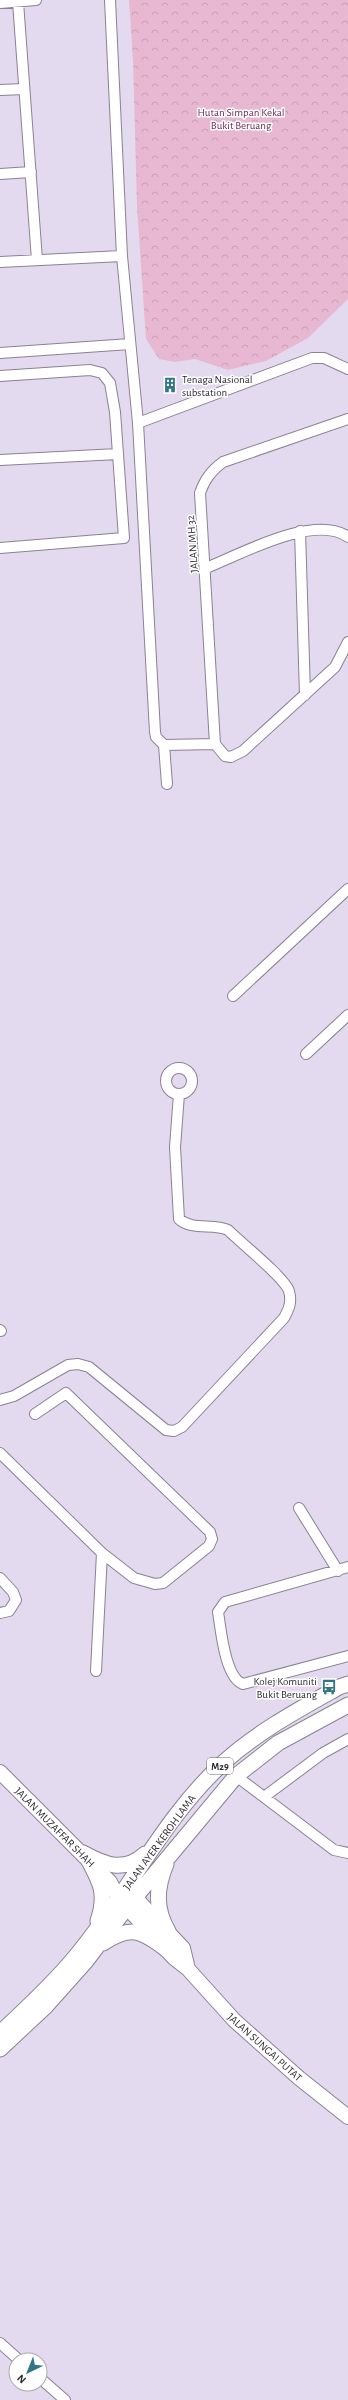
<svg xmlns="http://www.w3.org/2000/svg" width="348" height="2400" viewBox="0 0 348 2400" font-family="'Alegreya Sans',sans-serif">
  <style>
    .forest { fill: url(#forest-crowns) }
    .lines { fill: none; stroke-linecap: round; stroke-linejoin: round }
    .street-casing { stroke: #8a8194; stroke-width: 12 }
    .secondary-casing { stroke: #8a8194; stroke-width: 16 }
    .primary-casing { stroke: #8a8194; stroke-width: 17 }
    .street { stroke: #fff; stroke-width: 10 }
    .secondary { stroke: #fff; stroke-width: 14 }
    .primary { stroke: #fff; stroke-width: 15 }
    .labels { text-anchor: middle; stroke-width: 3; stroke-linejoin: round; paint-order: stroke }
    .shield { fill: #fff; stroke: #6b686e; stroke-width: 1 }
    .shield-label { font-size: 10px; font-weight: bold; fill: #2c2830 }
    .park-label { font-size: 11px; fill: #662c50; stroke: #fff }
    .poi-label { font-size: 11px; fill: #2c2830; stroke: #fff; text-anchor: start }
    .street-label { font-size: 11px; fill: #2c2830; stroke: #fff }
  </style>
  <defs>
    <pattern id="forest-crowns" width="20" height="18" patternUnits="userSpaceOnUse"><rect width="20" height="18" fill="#e8b8d3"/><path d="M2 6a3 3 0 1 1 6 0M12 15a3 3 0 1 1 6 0" fill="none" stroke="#c79eb5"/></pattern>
  </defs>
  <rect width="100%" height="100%" fill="#e4daef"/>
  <!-- forest -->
  <path class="forest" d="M129 0H348V299L308 338 266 361 228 370 195 359 175 362 159 359 146 339 137 207 133 61Z"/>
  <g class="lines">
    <defs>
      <path id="street" d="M110 0 122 256 138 423 155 732 156 737 164 745 167 784
        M18 2 37 260
        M0 3 36 0
        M0 90 24 89
        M0 174 31 172
        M0 262 122 256
        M0 353 130 344
        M0 376 90 370 102 373 110 383 115 412 124 538 0 548
        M348 419 223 462C211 471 205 479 200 493L215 744 225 756 231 757 243 751 335 667 348 642
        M138 423 312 358H324L348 369
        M0 460 118 454
        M300 531 305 695
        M206 568C241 554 315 513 348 537
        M164 745 215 744
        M233 996 348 889
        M306 1054 348 1015
        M166 1081a13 13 0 1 1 26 0a13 13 0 1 1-26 0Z
        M0 1330 1 1331
        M0 1400 14 1396 68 1365 78 1364 89 1367 166 1430 174 1431 182 1427 284 1318C289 1309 292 1302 289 1291 285 1278 240 1242 228 1230 213 1223 192 1231 179 1219L175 1147 179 1094
        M0 1453 102 1553 134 1578 155 1584 163 1583 209 1546 212 1539 210 1532 66 1393 35 1414
        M299 1508 338 1571
        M348 1567 225 1602 218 1612C221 1630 225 1678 243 1684L348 1656
        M0 1578 13 1592 16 1600 9 1611 0 1613
        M96 1671 102 1553
        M236 1776 334 1850 348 1853
        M264 1797 323 1753 348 1739
        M0 2343 19 2360
        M40 2378 65 2400"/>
      <path id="secondary" d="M0 1772 110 1882 118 1898 174 1958 188 1969 234 2020 299 2078 348 2117
        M128 1890 183 1948 188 1969"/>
      <path id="primary" d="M83 1853C105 1865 124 1873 145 1854
        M88 1859C101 1883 107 1894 98 1921
        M166 1864C156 1888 155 1909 168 1931
        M103 1943C131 1925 141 1930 166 1949
        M0 2033C26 2009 54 1983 76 1956 128 1894 163 1818 223 1763 257 1732 298 1710 339 1687L348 1684
        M0 2049 45 2007 86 1961 127 1907 236 1776 278 1743 348 1705"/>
    </defs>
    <!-- street casing -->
    <use href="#street" class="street-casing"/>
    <!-- secondary casing -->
    <use href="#secondary" class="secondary-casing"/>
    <!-- primary casing -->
    <use href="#primary" class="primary-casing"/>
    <!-- street -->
    <use href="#street" class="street"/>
    <!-- secondary -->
    <use href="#secondary" class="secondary"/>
    <!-- primary -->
    <use href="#primary" class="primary"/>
  </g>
  <!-- icons -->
  <defs>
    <symbol id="building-bare" viewBox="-9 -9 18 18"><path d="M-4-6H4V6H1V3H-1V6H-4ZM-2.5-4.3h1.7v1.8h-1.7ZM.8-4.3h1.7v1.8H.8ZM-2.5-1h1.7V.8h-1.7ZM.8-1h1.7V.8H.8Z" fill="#317684" stroke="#fff" stroke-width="2.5" paint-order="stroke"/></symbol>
    <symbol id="bus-bare" viewBox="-9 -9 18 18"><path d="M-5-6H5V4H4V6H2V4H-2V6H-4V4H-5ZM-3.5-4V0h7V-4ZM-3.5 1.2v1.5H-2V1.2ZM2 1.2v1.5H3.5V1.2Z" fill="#317684" stroke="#fff" stroke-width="2.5" paint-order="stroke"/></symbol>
  </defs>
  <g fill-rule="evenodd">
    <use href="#building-bare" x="159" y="374" width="22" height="22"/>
    <use href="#bus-bare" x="318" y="1676" width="22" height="22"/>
  </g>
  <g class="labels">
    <!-- shield labels -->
    <rect class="shield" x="207" y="1758" width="26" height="16" rx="3"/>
    <g class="shield-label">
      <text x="220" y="1770">M29</text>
    </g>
    <!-- park labels -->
    <g class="park-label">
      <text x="241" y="116">Hutan Simpan Kekal<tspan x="241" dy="13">Bukit Beruang</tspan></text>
    </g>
    <!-- poi labels -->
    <g class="poi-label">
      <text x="182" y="383">Tenaga Nasional<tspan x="182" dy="13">substation</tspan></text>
      <text x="317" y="1685" text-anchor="end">Kolej Komuniti<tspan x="317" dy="13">Bukit Beruang</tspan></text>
    </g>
    <!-- street labels -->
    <g class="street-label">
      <text transform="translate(192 544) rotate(-94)" y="4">JALAN MH 32</text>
      <text transform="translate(55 1827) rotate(45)" y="4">JALAN MUZAFFAR SHAH</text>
      <text transform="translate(159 1842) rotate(-54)" y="4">JALAN AYER KEROH LAMA</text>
      <text transform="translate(265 2047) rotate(42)" y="4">JALAN SUNGAI PUTAT</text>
    </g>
  </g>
  <!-- north arrow -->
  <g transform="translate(28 2372) rotate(223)"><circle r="19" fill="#ffffff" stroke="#aba9ac"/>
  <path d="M0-3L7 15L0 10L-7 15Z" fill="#317684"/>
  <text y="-6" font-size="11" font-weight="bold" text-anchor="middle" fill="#2c2830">N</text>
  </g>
</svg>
